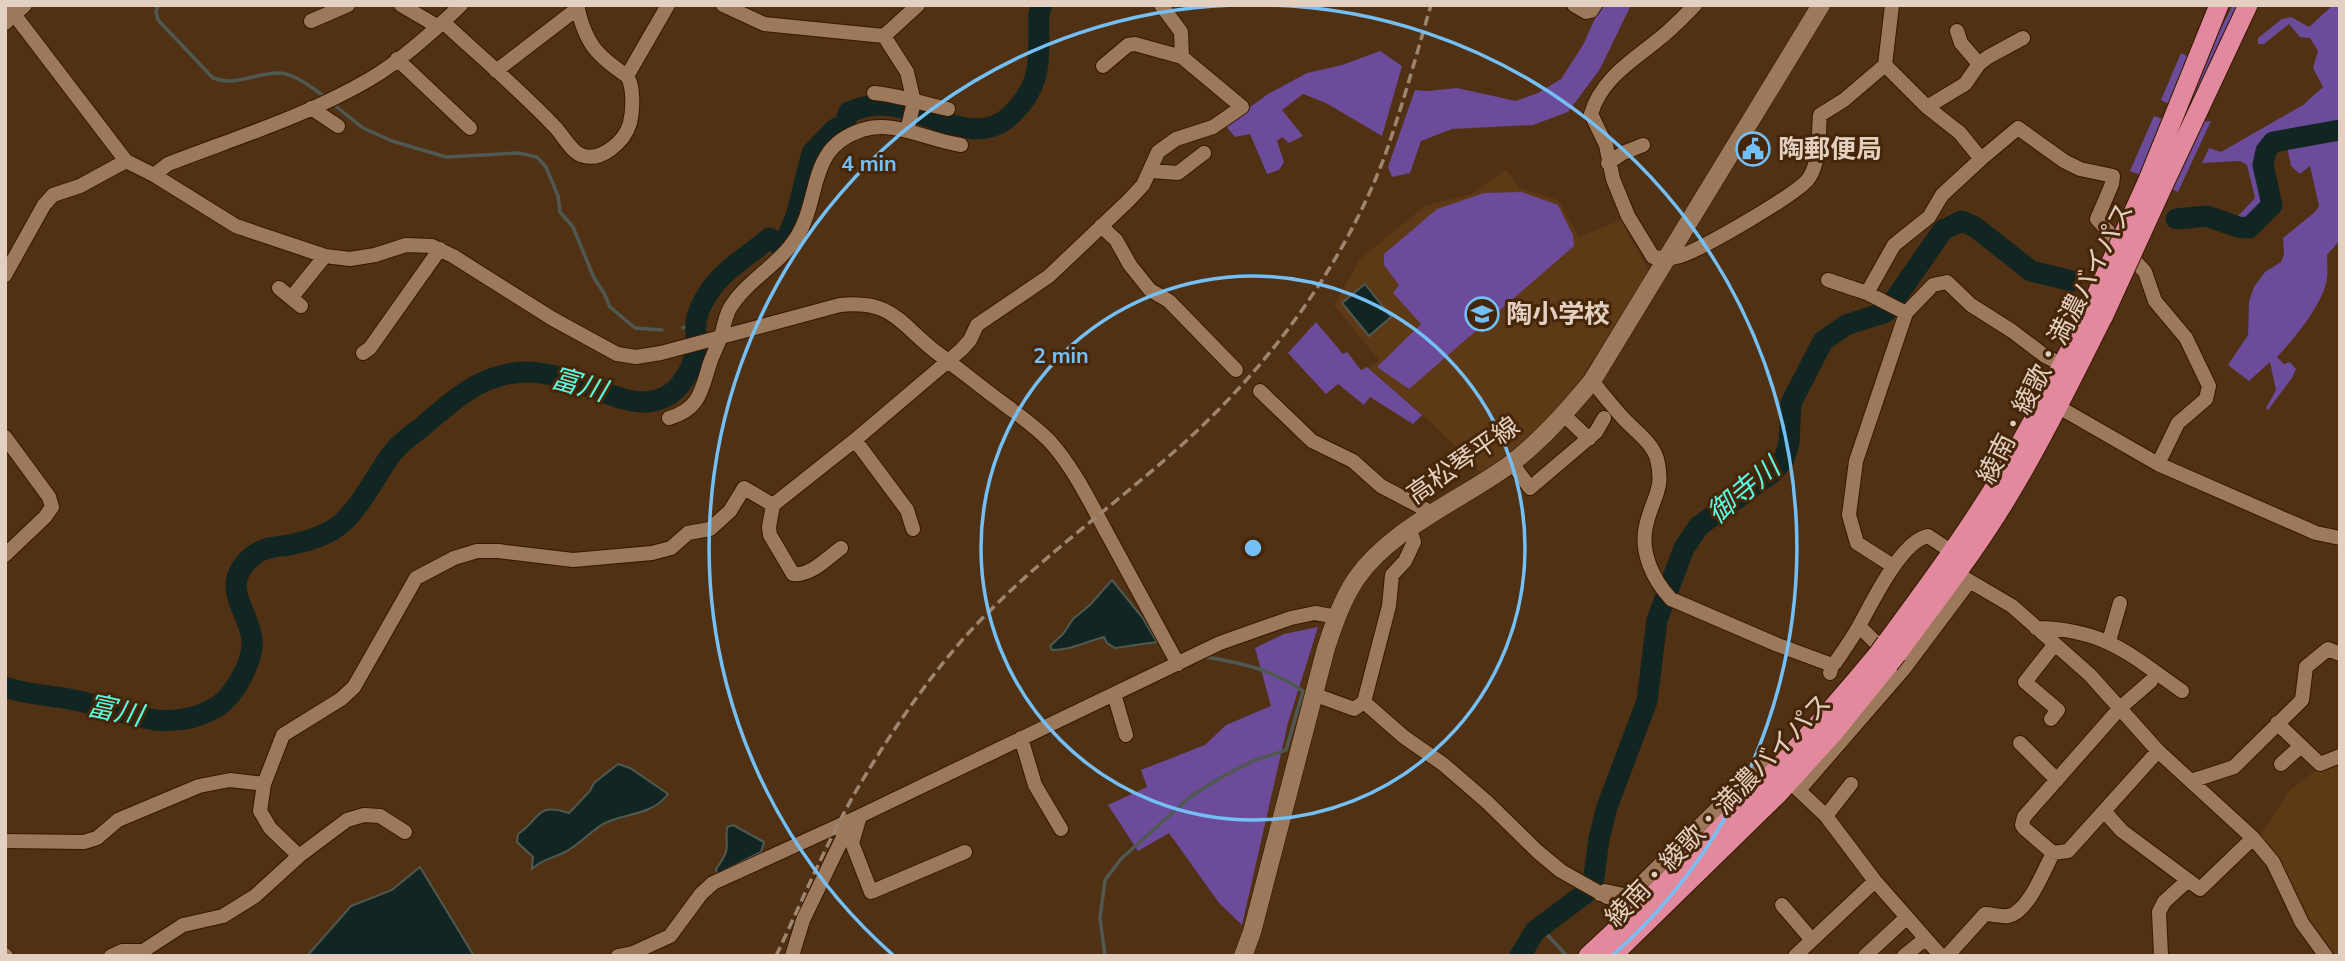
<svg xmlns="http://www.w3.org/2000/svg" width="2345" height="961" viewBox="0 0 2345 961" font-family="Mulish,'Noto Sans JP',sans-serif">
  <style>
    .built { fill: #5e3916 }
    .green { fill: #6b4b9a }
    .water { fill: #112622; stroke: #505951; stroke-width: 2 }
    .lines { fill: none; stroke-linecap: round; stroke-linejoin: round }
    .stream { stroke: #505951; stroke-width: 3.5 }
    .river { stroke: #112622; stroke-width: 21 }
    .minor-casing { stroke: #351800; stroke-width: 16 }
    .secondary-casing { stroke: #351800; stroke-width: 19 }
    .trunk-casing { stroke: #351800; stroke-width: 21 }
    .minor { stroke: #9d795b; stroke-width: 14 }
    .secondary { stroke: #9d795b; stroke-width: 18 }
    .trunk { stroke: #e2899e; stroke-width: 19 }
    .rail { stroke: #9e856e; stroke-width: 3.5; stroke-dasharray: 10 5; stroke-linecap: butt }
    .trunk-bridge-casing { stroke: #351800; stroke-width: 21; stroke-linecap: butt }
    .trunk-bridge { stroke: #e2899e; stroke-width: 19 }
    .ring { fill: none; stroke: #74c0f6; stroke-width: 3.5 }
    .labels { text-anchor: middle; stroke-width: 6; stroke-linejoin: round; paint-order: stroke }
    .poi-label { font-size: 26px; font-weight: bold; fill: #e4d0c0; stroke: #452609; text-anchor: start }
    .street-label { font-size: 26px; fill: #e4d0c0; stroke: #452609 }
    .water-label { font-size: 28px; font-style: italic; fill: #5bfce2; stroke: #452609 }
    .centre { fill: #74c0f6; stroke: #452609; stroke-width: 3.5 }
    .ring-label { font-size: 21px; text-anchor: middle; font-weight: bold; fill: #74c0f6; stroke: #452609; stroke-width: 6; stroke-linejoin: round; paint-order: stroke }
  </style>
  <rect width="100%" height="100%" fill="#503114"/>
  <!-- built -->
  <path class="built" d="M1506 170 1520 188 1558 200 1579 237 1621 220 1649 271 1580 380 1554 412 1534 433 1482 473 1431 422 1369 368 1379 360 1334 305 1360 259 1425 206 1471 194Z
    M2340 761V956H2334L2308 925 2282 869 2261 835 2290 790 2319 768Z"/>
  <!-- green -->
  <path class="green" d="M1605 5H1631L1600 69 1568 112 1533 125 1452 129 1421 141 1410 173 1392 177 1388 167 1415 90 1428 91 1457 88 1516 101 1538 93 1561 79 1583 45 1597 14Z
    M2233 5H2239L2154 182 2218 34Z
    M2333 5H2340V128L2272 140C2254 162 2263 179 2270 204L2248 225H2240L2237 217 2255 198 2247 165 2240 161 2202 163 2209 148 2221 152 2303 105 2323 87 2313 68 2318 51 2310 38 2300 37 2289 24 2264 44H2258V38L2282 19 2291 17 2309 27Z
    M1380 51 1402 66 1382 136 1326 103 1303 94 1282 110 1303 136 1289 143 1282 137 1277 141 1284 162 1279 170 1267 174 1250 134 1235 137 1225 125 1268 94 1307 73 1342 65Z
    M2181 53 2189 57 2169 104 2161 100Z
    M2154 116 2163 119 2141 175 2130 171Z
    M2211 121 2178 192 2170 188 2200 122Z
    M2340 132V240L2327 255C2327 263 2328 271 2327 278 2324 303 2294 339 2277 357L2284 364 2290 362 2296 369 2292 378 2268 410 2266 408 2276 390 2270 362 2249 381 2228 365 2248 335 2249 301 2254 287 2265 272 2281 262 2284 255 2283 238 2315 212 2319 206 2310 166 2300 174 2291 166 2286 142Z
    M1522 192 1558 205 1573 235 1574 246 1409 389 1377 367 1421 324 1393 293 1399 285 1384 265V254L1437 209 1484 193Z
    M1316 322 1343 354 1347 352 1361 370 1367 367 1422 415 1413 424 1370 397 1364 405 1338 384 1326 394 1288 353Z
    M1318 627 1288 723 1242 925 1219 903 1169 833 1138 851 1108 805 1147 787 1141 770 1205 745 1226 725 1271 706 1255 648 1284 634Z"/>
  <!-- water -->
  <path class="water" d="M1365 284 1391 317 1369 336 1342 303Z
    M1112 580 1142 617 1157 642 1115 648 1107 643 1104 637C1085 642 1071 650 1052 650L1050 646 1063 634 1073 619 1090 605Z
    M618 764 630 768 668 794C653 815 626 813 605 823 591 830 580 845 565 852 553 858 542 859 532 869L533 857 517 842 518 834C541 819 535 802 569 813L590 791 594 783Z
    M733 825 764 842 761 852 717 874 716 869C732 847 725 849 727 827Z
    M420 867 474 956H307L351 906 392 890Z"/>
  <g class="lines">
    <!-- stream -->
    <path class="stream" d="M158 5 156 12 158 20 213 78C237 87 256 72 280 73 295 74 313 88 325 97
      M333 104 363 128 392 141 446 157 519 153 537 157 546 167 558 196 560 212 573 227 594 278 604 293 610 307 635 328 662 330
      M683 328 696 322
      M1540 927 1567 956
      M1105 956 1100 918 1105 880 1121 859 1190 797 1220 778 1253 761 1286 750 1303 691C1270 669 1243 663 1205 657"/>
    <!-- river -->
    <path class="river" d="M2176 219 2207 216 2238 227 2249 228 2272 205 2263 165 2266 151 2273 142 2340 130
      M5 687C27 695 52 695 74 700 125 710 165 736 215 708 234 697 254 661 252 639 248 608 217 585 254 555 265 547 276 547 289 545 310 541 333 534 347 518 366 499 377 472 394 451 401 442 413 434 422 427 449 404 477 377 514 373 534 370 553 375 572 380 601 389 635 412 665 397 680 390 692 370 695 354 698 344 695 332 696 321 698 311 703 301 709 292 723 270 750 255 769 238L780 245 788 235 796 216 812 153 835 129 844 125 849 112C859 108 869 105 880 105 923 105 975 152 1012 114 1022 104 1031 92 1035 78 1041 59 1038 34 1039 14L1042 5
      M1520 956 1535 931 1587 892 1593 883 1599 839 1607 807 1647 701 1657 620 1684 548 1699 526 1773 472 1784 459 1789 443 1791 403 1823 341 1846 325 1886 312 1943 230 1962 221 1975 227 2031 271 2072 281"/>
    <defs>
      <path id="minor" d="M7 5 126 161 154 175 236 226 325 256 350 259 375 255 406 245 432 246 453 256 553 319 617 354 636 357 661 353 840 305C893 300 899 323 936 352 959 369 981 387 1004 404 1021 417 1039 429 1053 445 1076 472 1092 506 1109 537 1132 579 1155 621 1178 664
        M401 5 437 26
        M577 5C585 43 596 55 627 76
        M723 5 764 24 884 36 918 5
        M1161 5 1181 32 1182 57
        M1574 5 1586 12 1591 11 1595 5
        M1695 5C1683 17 1672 29 1659 39 1632 61 1601 79 1591 114L1606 145 1613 179 1628 216 1653 257C1662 258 1671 259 1680 256 1700 250 1800 193 1809 178 1821 159 1818 135 1820 115L1844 100 1885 65 1892 5
        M311 21 348 5
        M443 22C481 57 521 91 556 128 563 136 572 152 581 155 601 163 625 141 630 123 633 111 634 86 627 76L668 5
        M5 23 25 5
        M1957 31 1961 43 1979 64
        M884 36 907 72 914 102 907 131
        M397 59 470 128
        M1885 65 1927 107 1960 133 1981 159 2018 128 2064 161 2080 169 2113 176 2112 184 2097 219 2145 272 2155 301 2186 338 2209 386 2206 399 2178 423 2158 464
        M496 71 578 8
        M874 93C899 95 923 104 948 109
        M1927 107 1965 84 1979 64 1988 57 2023 38
        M311 108 338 126
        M1608 163 1623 153 1643 145
        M1151 171 1178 173 1204 153
        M154 175 168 164C235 138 307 116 370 79 401 61 435 30 461 5
        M1101 226 1116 240 1130 265 1150 290 1169 301 1236 370
        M5 275 44 205 53 195 80 186 126 161
        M1828 280 1867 293 1906 313 1856 461 1849 515 1857 543 1893 566
        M279 288 301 306
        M1867 293 1894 245 1929 217 1942 195 1981 159
        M291 298 325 256
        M1906 313 1933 285 1947 282 1971 305 2012 331 2045 356 2063 365
        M363 353 370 348 440 249
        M1592 381C1602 393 1612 406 1623 418 1634 430 1652 442 1657 459 1665 490 1652 498 1646 526 1640 552 1653 580 1671 599L1778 645 1832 665
        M1260 391 1312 441 1353 461 1381 486 1434 514
        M2050 402 2158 464 2316 533 2340 538
        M1564 415 1589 439
        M669 418C700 409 701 391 710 363 714 352 719 343 722 333 724 324 726 315 730 308 747 280 779 265 796 238 822 198 806 148 862 130 893 119 930 141 961 145
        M5 437 49 497 52 507 45 517 5 555
        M855 440 907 510 913 529
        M1512 463 1530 488 1596 432 1604 418
        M773 505 769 527 770 535 793 574C811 576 827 558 841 548
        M1949 569 2012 606 2090 675 2158 751 2253 838 2273 862 2302 923 2326 956
        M1859 626 1887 654
        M2036 628C2105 629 2129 654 2182 691
        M2109 641 2120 603
        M1830 673 1832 665 1835 663C1843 651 1852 639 1859 626 1872 603 1901 541 1928 536L1952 552
        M1114 694 1126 735
        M1313 694 1354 709 1364 702 1389 606 1392 575 1405 561 1414 542 1410 530
        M1364 702 1404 737 1443 764 1487 802 1538 852 1561 871 1607 897
        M2051 719 2058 710 2025 682 2055 644
        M2277 723 2320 764 2340 756
        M1021 738 1035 785 1061 829
        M2020 743 2057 780
        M2281 764 2301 746
        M2191 781 2234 767 2302 700 2306 667 2328 649 2340 654
        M264 784 260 811 270 828 299 856
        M1799 790 1903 670 1969 582
        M2104 811 2122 831 2188 880
        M860 816 852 843 871 892 965 852
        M1826 816 1851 784
        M5 841 84 842 97 838 118 820 199 786 230 780 264 784 283 735 341 699 354 687 416 578 454 558 477 551H498L573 560 652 553 671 548 688 533 710 529 730 511 744 488 773 505 855 440 961 350 970 340 977 325 1049 276 1128 201 1143 185 1158 152 1176 139 1213 127 1242 107 1182 57 1135 44 1128 45 1103 66
        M2053 853 2025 829 2022 825 2024 817 2120 708 2151 681
        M1600 894 1605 891 1628 896 1763 763 1789 781 1826 816 1875 881 1941 956
        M1782 905 1812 940
        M5 955 6 956
        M2161 955 2159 912 2164 902 2188 880 2200 889 2253 838
        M111 956 122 951H143L183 925 223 916 255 896 299 856 347 820 364 815 380 816 405 832
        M618 956 633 953 670 936 701 894 713 883 860 816 1220 643 1291 618 1315 613 1337 617
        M792 956 803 920 847 829 848 821
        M1795 956 1875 881
        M1865 956 1906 918
        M1904 956 1925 939
        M1947 956 1985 914C1992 914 2001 917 2008 916 2028 913 2044 870 2053 853L2068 851 2158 751"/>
      <path id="secondary" d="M1243 956 1252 932 1326 648C1334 624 1342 600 1356 579 1390 529 1461 500 1509 465 1541 441 1567 411 1592 381L1821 5"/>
      <path id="trunk" d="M2148 180 2219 5
        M2163 186 2248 5
        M1886 643C1925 590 1965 536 1999 480 2033 424 2062 367 2090 309
        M1897 654C1937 599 1980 545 2014 486 2047 431 2075 372 2104 315
        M1588 956C1691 861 1789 762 1878 654
        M1612 956 1777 795 1835 731 1889 664"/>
    </defs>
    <!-- minor casing -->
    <use href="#minor" class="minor-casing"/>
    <!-- secondary casing -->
    <use href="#secondary" class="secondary-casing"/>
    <!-- trunk casing -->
    <use href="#trunk" class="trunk-casing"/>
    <!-- minor -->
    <use href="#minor" class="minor"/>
    <!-- secondary -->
    <use href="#secondary" class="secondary"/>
    <!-- trunk -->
    <use href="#trunk" class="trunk"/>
    <!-- rail -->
    <path class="rail" d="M776 956C802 901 826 844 856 791 886 740 919 691 957 646 1019 574 1097 519 1168 457 1261 377 1340 273 1384 158 1402 108 1416 56 1431 5"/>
    <defs>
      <path id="trunk-bridge" d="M2090 309 2148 180
        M2104 315 2163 186
        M1878 654 1886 643
        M1889 664 1897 654"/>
    </defs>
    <!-- trunk-bridge casing -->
    <use href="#trunk-bridge" class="trunk-bridge-casing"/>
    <!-- trunk-bridge -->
    <use href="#trunk-bridge" class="trunk-bridge"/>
  </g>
  <!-- distance rings -->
  <g class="ring">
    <circle cx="1253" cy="548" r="272"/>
    <path d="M893 955A543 543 0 0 1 1234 5M1272 5A543 543 0 0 1 1613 955"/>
  </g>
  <!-- icons -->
  <defs>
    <symbol id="civic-ring" viewBox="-11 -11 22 22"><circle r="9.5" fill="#452609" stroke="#74c0f6" stroke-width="1.5"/><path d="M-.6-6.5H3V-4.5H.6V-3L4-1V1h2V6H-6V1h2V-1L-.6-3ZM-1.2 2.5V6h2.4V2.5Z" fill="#74c0f6"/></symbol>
    <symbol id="school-ring" viewBox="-11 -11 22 22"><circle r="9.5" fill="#452609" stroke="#74c0f6" stroke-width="1.5"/><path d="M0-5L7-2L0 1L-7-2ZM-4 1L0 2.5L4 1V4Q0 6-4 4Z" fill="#74c0f6"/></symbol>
  </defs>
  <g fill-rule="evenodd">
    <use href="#civic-ring" x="1734" y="130" width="38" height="38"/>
    <use href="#school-ring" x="1463" y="295" width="38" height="38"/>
  </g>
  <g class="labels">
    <!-- poi labels -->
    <g class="poi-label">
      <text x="1778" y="158">陶郵便局</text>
      <text x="1506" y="323">陶小学校</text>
    </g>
    <!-- street labels -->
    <g class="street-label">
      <text transform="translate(2055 343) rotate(-63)" y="9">綾南・綾歌・満濃バイパス</text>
      <text transform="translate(1463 460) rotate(-35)" y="9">高松琴平線</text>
      <text transform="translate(1718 810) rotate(-46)" y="9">綾南・綾歌・満濃バイパス</text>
    </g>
    <!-- water labels -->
    <g class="water-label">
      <text transform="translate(579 384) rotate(16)" y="10">富川</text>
      <text transform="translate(1743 490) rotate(-40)" y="10">御寺川</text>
      <text transform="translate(115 710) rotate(12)" y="10">富川</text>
    </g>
  </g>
  <circle cx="1253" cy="548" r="10" class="centre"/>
  <g class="ring-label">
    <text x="869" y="171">4 min</text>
    <text x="1061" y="363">2 min</text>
  </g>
  <!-- border -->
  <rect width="2345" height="961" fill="none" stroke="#e4d0c0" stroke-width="14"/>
</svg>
